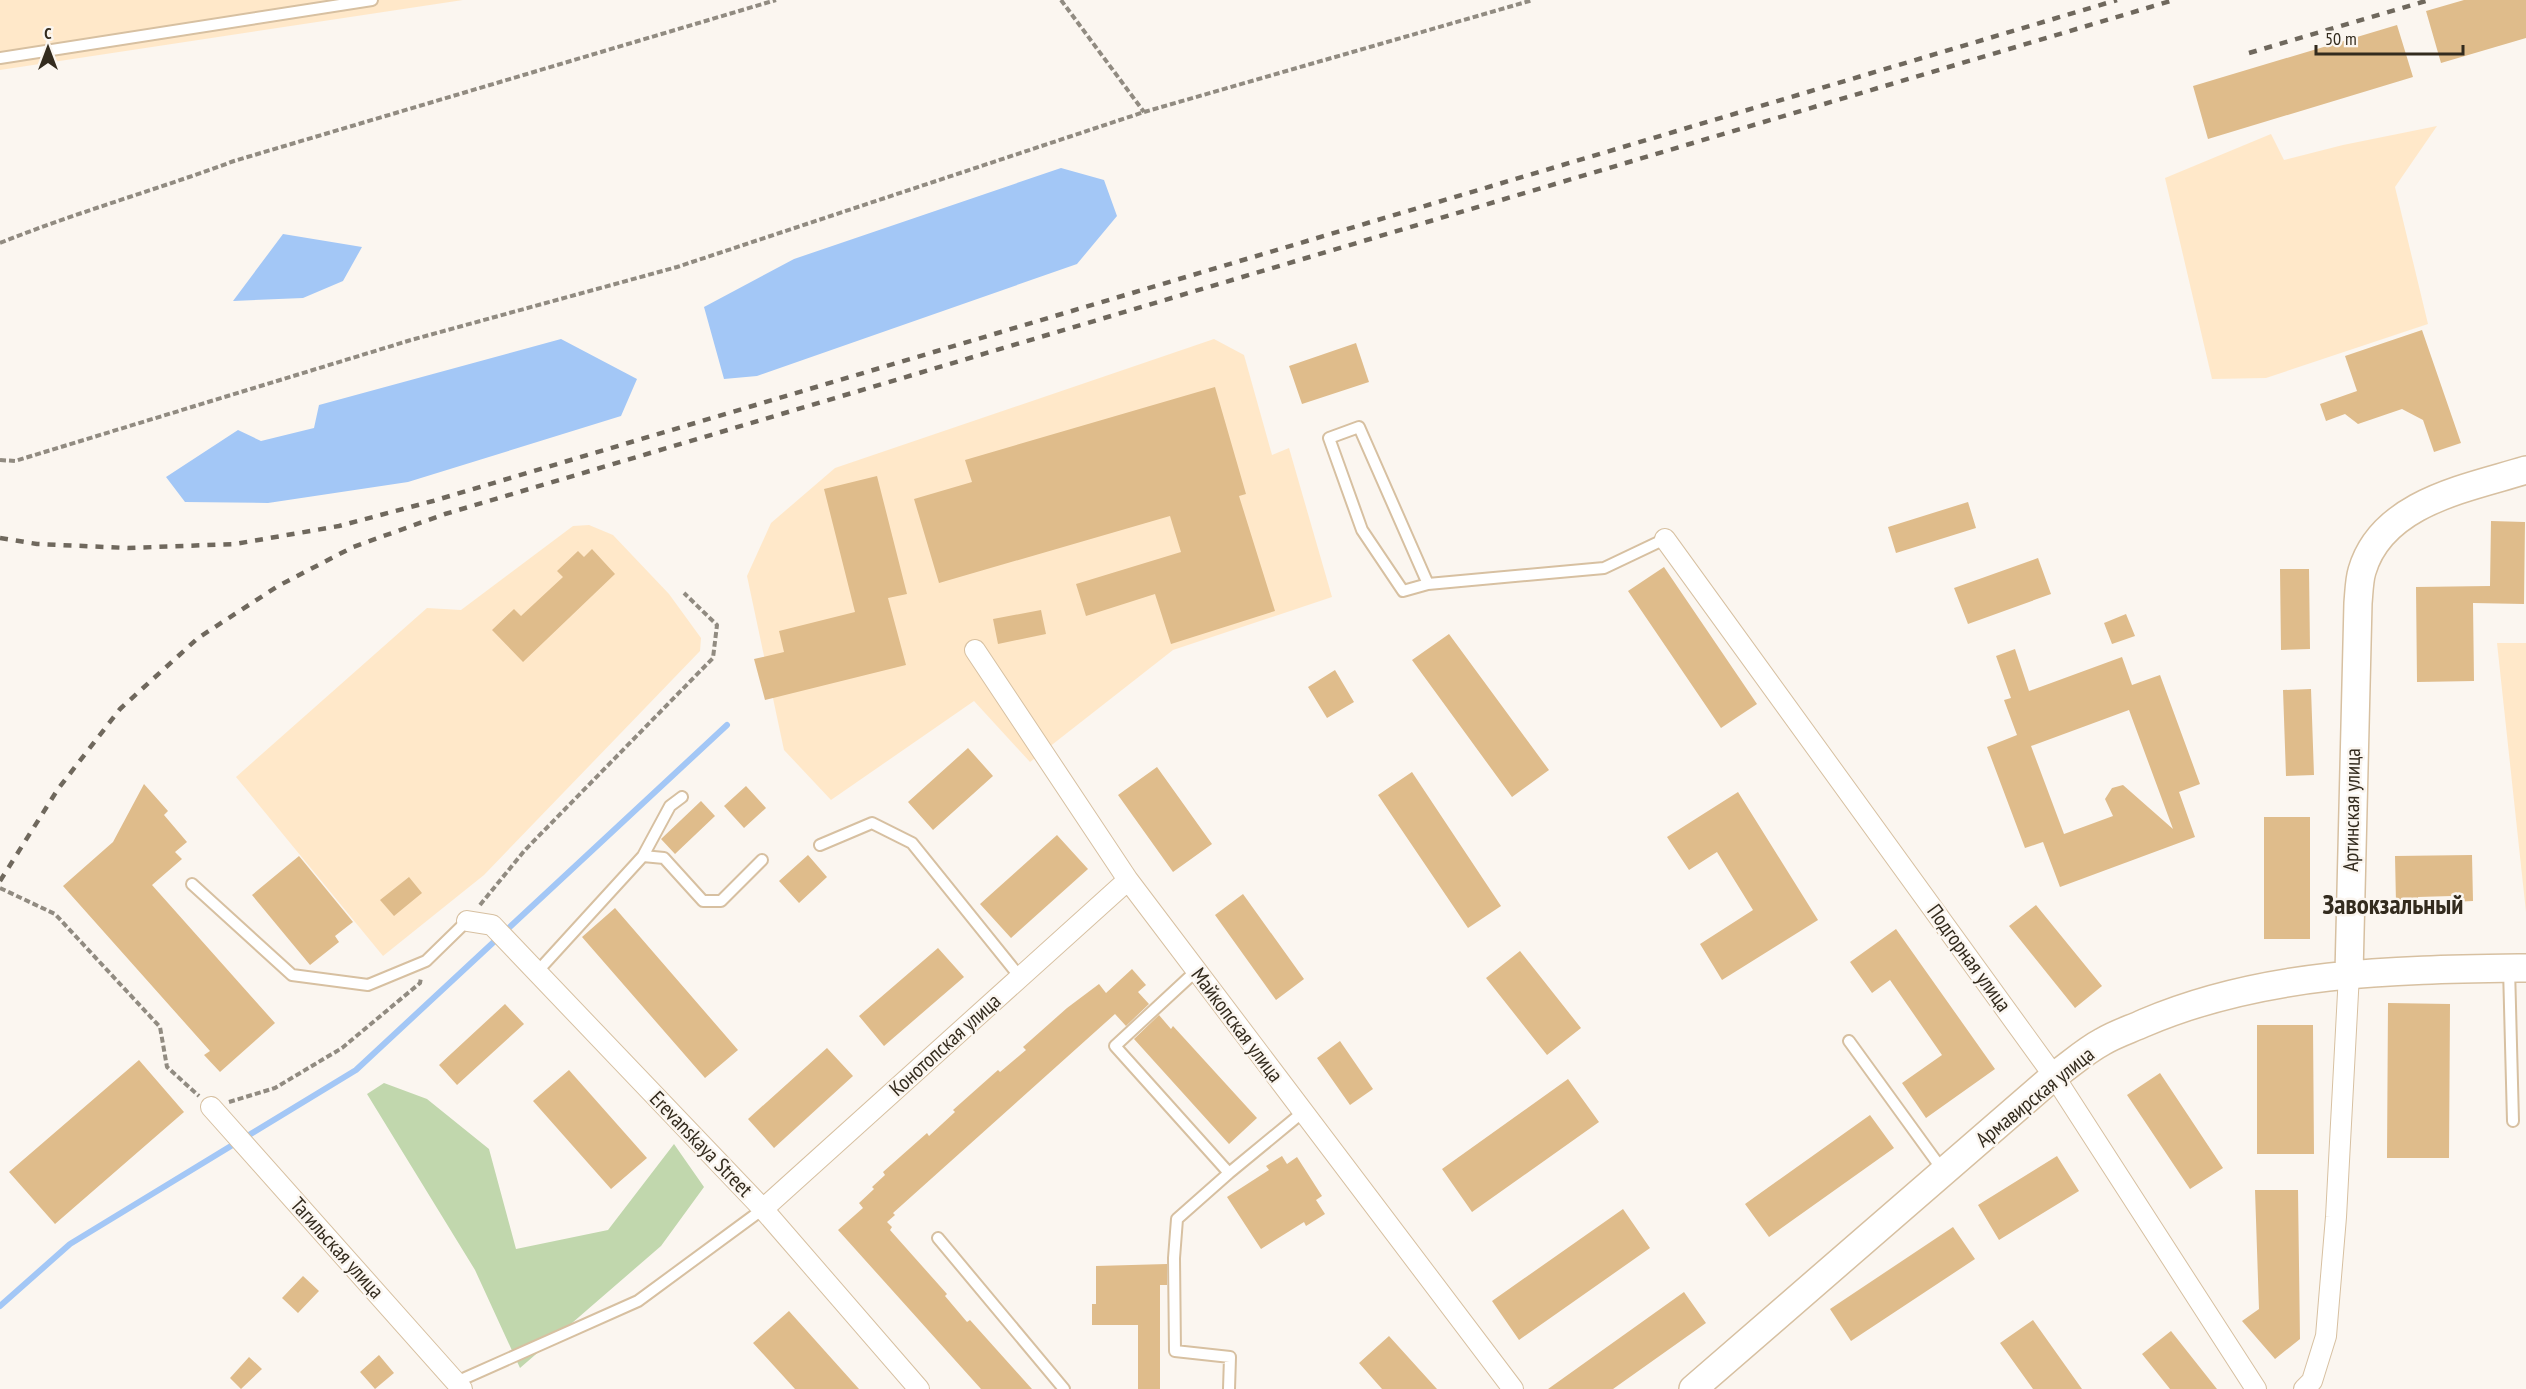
<svg xmlns="http://www.w3.org/2000/svg" width="2526" height="1389" viewBox="0 0 2526 1389" font-family="'PT Sans Narrow',sans-serif">
  <style>
    .built { fill: #ffe8c9 }
    .green { fill: #c1d7ad }
    .water { fill: #a3c7f6 }
    .lines { fill: none; stroke-linecap: round; stroke-linejoin: round }
    .stream { stroke: #a3c7f6; stroke-width: 6 }
    .building { fill: #dfbc8b; fill-rule: evenodd }
    .lane-casing { stroke: #d7c0a1; stroke-width: 14 }
    .street-casing { stroke: #d7c0a1; stroke-width: 22 }
    .secondary-casing { stroke: #d7c0a1; stroke-width: 30 }
    .path { stroke: #918b81; stroke-width: 4; stroke-dasharray: 6 3; stroke-linecap: butt }
    .lane { stroke: #fff; stroke-width: 10 }
    .street { stroke: #fff; stroke-width: 20 }
    .secondary { stroke: #fff; stroke-width: 27 }
    .rail { stroke: #6f685d; stroke-width: 4.5; stroke-dasharray: 8 8; stroke-linecap: butt }
    .labels { text-anchor: middle; stroke-width: 5; stroke-linejoin: round; paint-order: stroke }
    .street-label { font-size: 21px; fill: #332b1e; stroke: #fbf6f0 }
    .district-label { font-size: 27px; font-weight: bold; fill: #332b1e; stroke: #fbf6f0 }
  </style>
  <rect width="100%" height="100%" fill="#fbf6f0"/>
  <!-- built -->
  <path class="built" d="M0 0H463L0 70Z
    M2437 126 2395 187 2428 324 2266 378 2212 379 2165 178 2271 134 2284 160 2343 145Z
    M1214 339 1244 355 1272 455 1289 448 1332 597 1173 650 1030 762 974 701 831 800 784 750 747 576 771 523 835 468Z
    M589 525 613 535 669 594 701 638 700 651 484 875 383 956 236 777 427 608 461 610 573 526Z
    M2497 643H2526V912Z"/>
  <!-- green -->
  <path class="green" d="M384 1083 427 1099 489 1149 516 1249 608 1230 674 1144 704 1187 661 1246 520 1368 475 1270 367 1094Z"/>
  <!-- water -->
  <path class="water" d="M1061 168 1104 180 1117 216 1077 264 757 376 724 379 704 307 794 259Z
    M283 234 362 247 343 281 303 298 233 301Z
    M561 339 637 379 621 416 408 482 268 503 185 502 166 477 238 430 261 441 314 428 319 405Z"/>
  <g class="lines">
    <!-- stream -->
    <path class="stream" d="M0 1306 70 1244 356 1070 727 725"/>
  </g>
  <!-- building -->
  <path class="building" d="M2464 0H2526V38L2441 63 2426 11Z
    M2397 25 2413 77 2208 139 2193 86Z
    M2422 330 2461 443 2434 452 2423 420 2402 409 2358 424 2345 414 2326 421 2320 404 2357 391 2345 356Z
    M1356 343 1369 382 1302 404 1289 366Z
    M1215 387 1246 494 1239 496 1275 611 1171 644 1155 594 1086 616 1076 584 1181 552 1170 516 939 583 914 499 972 482 965 460Z
    M877 476 907 594 888 598 906 665 765 700 754 659 784 652 779 631 855 612 824 489Z
    M1968 502 1976 528 1896 553 1888 527Z
    M2491 521 2525 522 2524 604 2473 603 2474 681 2417 682 2416 587 2490 586Z
    M592 549 615 574 523 662 492 630 514 609 521 616 563 577 557 571 578 551 584 557Z
    M2038 558 2051 594 1968 624 1954 588Z
    M1664 567 1757 704 1721 728 1628 591Z
    M2280 569H2309L2310 649 2281 650Z
    M1041 610 1046 634 998 644 993 619Z
    M2126 614 2135 636 2112 644 2104 623Z
    M1449 634 1549 770 1512 797 1412 660Z
    M2015 649 2029 691 2122 657 2132 685 2160 675 2200 784 2179 792 2195 837 2060 887 2043 842 2025 848 1987 747 2017 735 2004 700 2011 698 1996 656ZM2129 710 2173 829 2123 785 2112 788 2105 799 2113 816 2064 834 2031 746Z
    M1335 670 1354 702 1327 718 1308 687Z
    M2311 689 2314 775 2286 776 2283 690Z
    M968 748 993 776 933 830 908 802Z
    M1157 767 1212 844 1173 872 1118 795Z
    M1412 772 1501 906 1468 928 1378 795Z
    M144 784 168 811 164 815 187 842 175 852 182 859 152 885 275 1023 220 1072 204 1055 210 1051 63 886 113 842Z
    M746 786 766 808 744 828 724 806Z
    M1738 792 1818 920 1722 980 1700 944 1753 910 1717 852 1689 870 1667 837Z
    M701 801 715 816 675 854 661 839Z
    M2264 817H2310V939H2264Z
    M1057 835 1088 869 1011 938 980 904Z
    M808 855 827 877 799 903 779 881Z
    M2472 855 2473 901 2452 902V896L2418 897V902L2396 903 2395 856Z
    M299 856 353 922 335 936 339 942 310 965 252 895Z
    M409 877 422 893 394 916 380 900Z
    M1243 894 1304 979 1276 1000 1215 915Z
    M2036 905 2102 986 2075 1008 2009 926Z
    M615 908 738 1050 705 1078 582 937Z
    M1896 929 1995 1069 1926 1118 1902 1083 1942 1055 1890 980 1872 993 1850 962Z
    M938 948 964 977 884 1046 859 1016Z
    M1520 951 1581 1028 1547 1055 1486 978Z
    M1132 969 1146 985 1138 992 1149 1004 1126 1026 1115 1014 893 1213 895 1215 887 1222 892 1227 890 1230 947 1294 945 1296 967 1322 970 1320 1032 1389H981L838 1230 863 1208 859 1203 874 1189 872 1187 885 1175 883 1172 927 1133 929 1136 955 1112 953 1110 998 1070 1000 1072 1026 1050 1023 1047 1067 1008 1099 984 1106 993Z
    M2388 1003 2450 1004 2449 1158H2387Z
    M505 1004 524 1024 457 1085 439 1065Z
    M1159 1015 1171 1029 1173 1026 1257 1118 1229 1144 1134 1039Z
    M2257 1025H2313L2314 1154H2257Z
    M1340 1041 1373 1089 1350 1105 1317 1058Z
    M827 1048 853 1076 774 1148 748 1119Z
    M139 1060 184 1112 55 1224 9 1172Z
    M569 1070 647 1158 611 1189 533 1101Z
    M2160 1073 2223 1168 2190 1189 2127 1095Z
    M1568 1079 1599 1122 1472 1212 1442 1169Z
    M1870 1115 1894 1148 1769 1237 1745 1204Z
    M1282 1156 1287 1164 1297 1157 1322 1196 1316 1200 1325 1214 1306 1226 1304 1222 1261 1249 1227 1197 1269 1170 1266 1166Z
    M2057 1156 2079 1191 1999 1240 1978 1205Z
    M2255 1190H2298L2300 1339 2275 1359 2242 1321 2259 1309Z
    M1623 1209 1650 1248 1519 1340 1492 1301Z
    M1953 1227 1975 1259 1851 1341 1830 1309Z
    M1167 1264V1285H1160V1389H1138V1325H1092V1304H1096V1266Z
    M303 1276 319 1291 298 1313 282 1298Z
    M1684 1292 1706 1323 1613 1389H1548Z
    M789 1311 859 1389H795L753 1343Z
    M2033 1320 2082 1389H2033L2000 1343Z
    M2171 1331 2217 1389H2170L2142 1354Z
    M1389 1336 1437 1389H1382L1359 1363Z
    M379 1355 394 1373 375 1389 360 1372Z
    M249 1357 262 1369 241 1389 230 1378Z"/>
  <g class="lines">
    <defs>
      <path id="lane" d="M0 58 372 0
        M1428 584 1403 591 1362 530 1329 438 1359 427 1428 584 1604 568 1665 539
        M820 845 872 823 912 843 1020 977
        M643 856 670 806 682 797
        M192 884 292 975 368 985 426 961 467 921
        M2509 968 2513 1121
        M1196 971 1115 1046 1229 1173
        M537 972 643 856 664 858 703 901H721L762 860
        M1849 1041 1944 1172
        M938 1238 1064 1389
        M454 1383 638 1301 763 1209
        M1229 1389 1230 1357 1175 1351 1174 1258 1177 1219 1229 1173 1303 1112"/>
      <path id="street" d="M1665 539 2054 1076 2256 1389
        M975 650 1128 880 1513 1389
        M467 921 492 925 763 1209 919 1389
        M211 1107 462 1389
        M763 1209 1128 880
        M2304 1389 2312 1381 2326 1336 2336 1217 2349 974"/>
      <path id="secondary" d="M2349 974 2358 603C2359 593 2359 581 2362 571 2382 502 2468 488 2526 470
        M1693 1389 2054 1076C2070 1065 2085 1051 2102 1042 2115 1034 2131 1029 2144 1023 2266 971 2396 970 2526 968"/>
    </defs>
    <!-- lane casing -->
    <use href="#lane" class="lane-casing"/>
    <!-- street casing -->
    <use href="#street" class="street-casing"/>
    <!-- secondary casing -->
    <use href="#secondary" class="secondary-casing"/>
    <!-- path -->
    <path class="path" d="M1061 0 1144 112
      M0 243C77 212 156 190 234 161L776 0
      M0 460 15 461 411 340 677 267 1144 112 1533 0
      M0 888 55 914 160 1027 167 1067 199 1096
      M480 905 525 850 713 658 717 625 684 593
      M229 1102 275 1088 342 1048 420 983 421 978"/>
    <!-- lane -->
    <use href="#lane" class="lane"/>
    <!-- street -->
    <use href="#street" class="street"/>
    <!-- secondary -->
    <use href="#secondary" class="secondary"/>
    <!-- rail -->
    <path class="rail" d="M2249 53 2429 0
      M0 538 37 544 128 548 235 544 339 526 433 501 2117 0
      M0 881 58 789 120 709 198 638 278 586 353 547 445 514 2174 0"/>
  </g>
  <g class="labels">
    <!-- street labels -->
    <g class="street-label">
      <text transform="translate(2352 810) rotate(-89)" y="7">Артинская улица</text>
      <text transform="translate(1969 958) rotate(54)" y="7">Подгорная улица</text>
      <text transform="translate(1237 1025) rotate(53)" y="7">Майкопская улица</text>
      <text transform="translate(945 1045) rotate(-42)" y="7">Конотопская улица</text>
      <text transform="translate(2035 1097) rotate(-39)" y="7">Армавирская улица</text>
      <text transform="translate(701 1144) rotate(46)" y="7">Erevanskaya Street</text>
      <text transform="translate(337 1248) rotate(48)" y="7">Тагильская улица</text>
    </g>
    <!-- district labels -->
    <g class="district-label">
      <text x="2393" y="914">Завокзальный</text>
    </g>
  </g>
  <!-- north arrow -->
  <g transform="translate(48 48)" stroke="#fbf6f0" stroke-width="4.5" paint-order="stroke">
  <path d="M0-4.5L10 22L0 15L-10 22Z" fill="#332b1e"/>
  <text y="-9" font-size="16" font-weight="bold" text-anchor="middle" fill="#332b1e">С</text>
  </g>
  <!-- scale -->
  <path d="M2316 45v9h147v-9" fill="none" stroke="#332b1e" stroke-width="3"/>
  <text x="2325" y="45" font-size="18" fill="#332b1e" stroke="#fbf6f0" stroke-width="4.5" paint-order="stroke">50 m</text>
</svg>
